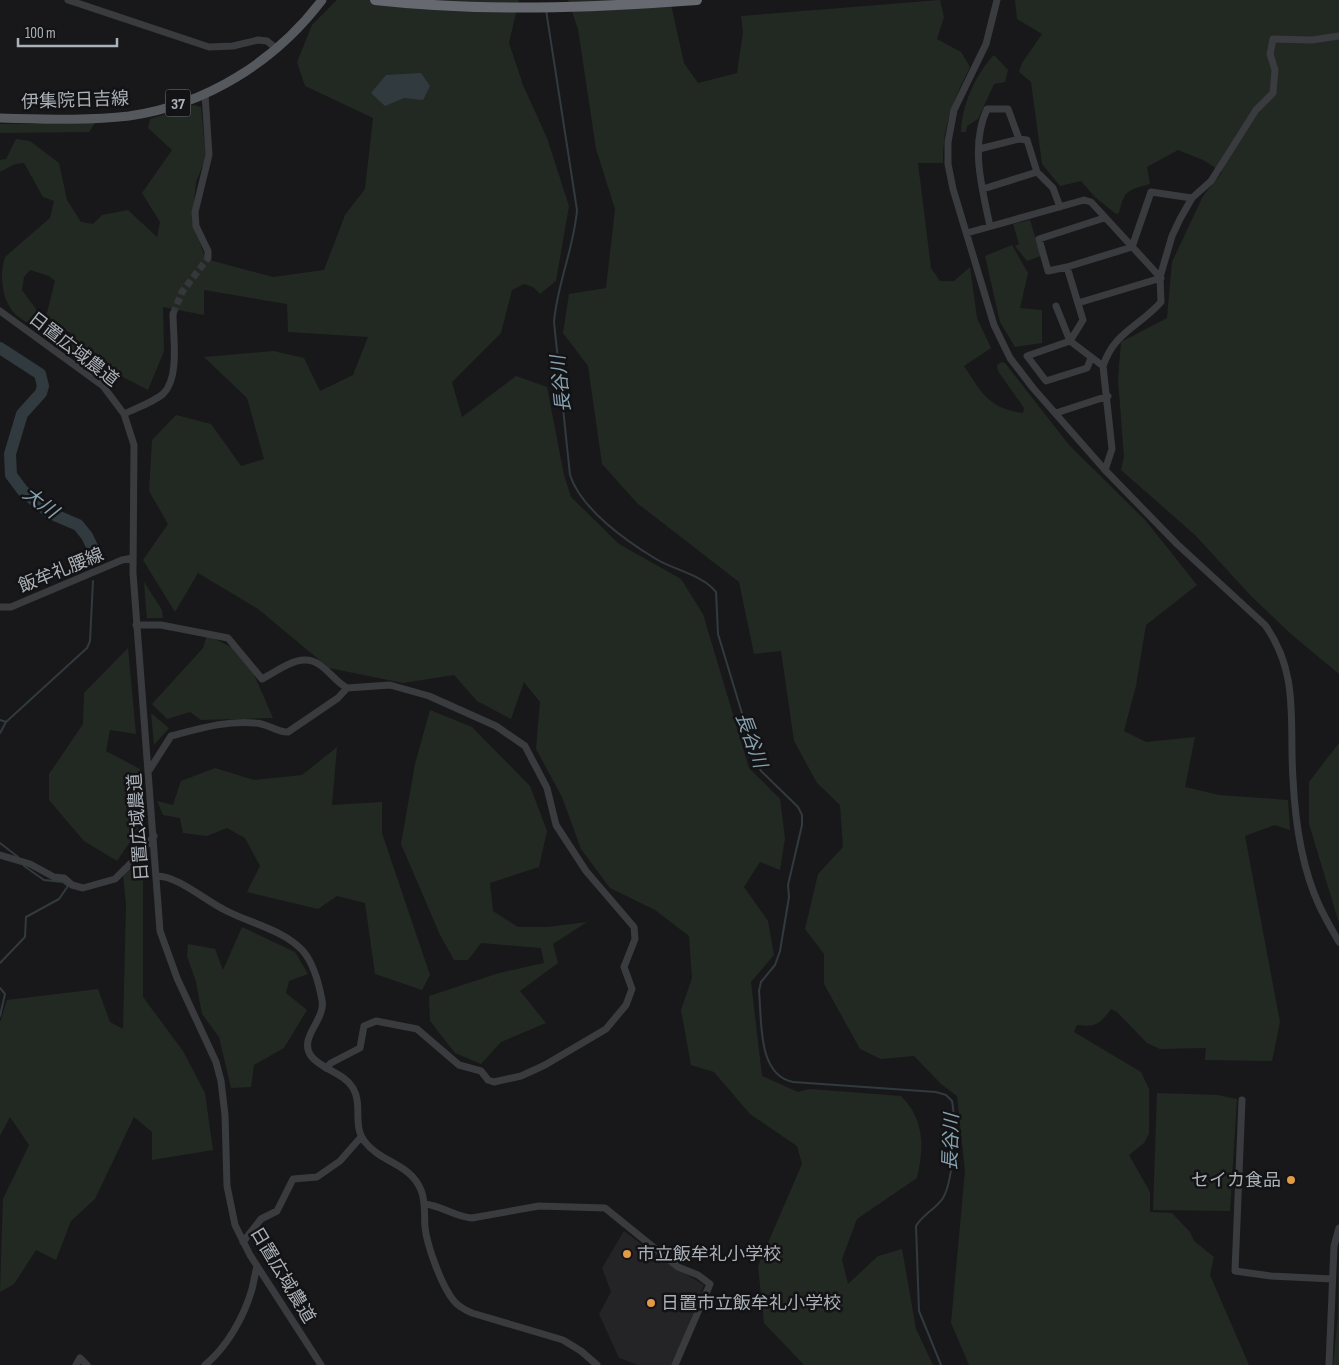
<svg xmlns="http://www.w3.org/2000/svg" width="1339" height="1365" viewBox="0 0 1339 1365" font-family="'Sofia Sans Condensed','Noto Sans JP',sans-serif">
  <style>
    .built { fill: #242427 }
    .green { fill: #222922 }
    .water { fill: #313a3f }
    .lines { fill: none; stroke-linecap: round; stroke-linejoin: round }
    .stream { stroke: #313a3f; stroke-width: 2 }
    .river { stroke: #313a3f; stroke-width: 12 }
    .minor-tunnel { stroke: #35373a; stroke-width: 7; stroke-dasharray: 7 3.5; stroke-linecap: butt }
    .minor { stroke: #393b3e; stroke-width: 7 }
    .major { stroke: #55585d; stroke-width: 9 }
    .highway { stroke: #66696f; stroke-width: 10 }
    .poi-dot { fill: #e29a47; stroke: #131315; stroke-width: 2 }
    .labels { text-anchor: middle; stroke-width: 5; stroke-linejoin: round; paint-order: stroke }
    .shield { fill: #131315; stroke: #7d8287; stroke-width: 1 }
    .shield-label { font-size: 16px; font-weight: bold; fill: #abb1b8 }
    .street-label { font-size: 18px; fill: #abb1b8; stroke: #131315 }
    .poi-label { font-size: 18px; fill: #abb1b8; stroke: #131315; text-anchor: start }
    .water-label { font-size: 19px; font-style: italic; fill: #86a2b0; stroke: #131315 }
  </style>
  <rect width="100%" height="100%" fill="#18181a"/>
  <!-- built -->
  <path class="built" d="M624 1231 658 1257 704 1285 673 1365H638L619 1358 599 1314 611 1292 602 1268Z"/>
  <!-- green -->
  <path class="green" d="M337 0H519L509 43 523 85 547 138 569 206 556 281 540 294 533 287 524 284 512 290 501 333 452 382 462 417 516 376 547 387 564 475 571 497 619 544 681 579 703 614 749 768 780 799 785 838 780 870 760 862 744 887 768 921 774 955 751 982 762 1076 798 1092 810 1089 901 1096C925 1120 924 1147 917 1178L857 1219 842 1259 848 1284 878 1256 902 1249 916 1329 933 1365H804L764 1323 758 1266 802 1164 797 1146 750 1114 714 1072 691 1065 681 1010 692 978 689 936 655 910 610 888 581 849 562 797 536 749 540 702 524 682 511 719 477 701 454 675 403 683 329 668 258 609 198 573 175 612 143 560 168 524 149 491 152 440 176 415 211 424 241 466 264 459 247 398 204 357 273 351 304 358 320 391 353 375 368 337 288 332 287 304 204 290V315L163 307 164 351 148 390 71 350 67 345 71 333 45 321 55 281 49 276 30 270 24 277 22 290 41 316 36 329C29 323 16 317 11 309 1 294 0 273 5 257L50 218 54 201 43 197 24 163 15 164 0 172V160L6 159 16 139 30 141 59 163 67 200 81 222 93 224 102 215 128 210 157 237 160 222 142 193 172 150 148 128 150 119 194 105 201 107 206 157 196 182 192 222 206 259 273 277 324 270 345 215 365 189 373 118 305 86 297 62 312 25Z
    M568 0H670L684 63 698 83 737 73 743 32 741 16 940 0 944 17 937 39 961 52 970 67C953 101 943 124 943 163H918L931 268 940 281H954L970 267 977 318 991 348 964 366C982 393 988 408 1023 413L1024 408 998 371 997 365 1002 362 1005 363 1069 445 1146 521 1197 585 1146 625 1136 686 1124 731 1146 742 1195 737 1185 787 1219 795 1288 800 1290 830 1275 825 1245 836 1280 1022 1272 1061 1205 1060 1206 1048 1160 1049 1147 1043 1117 1012 1111 1009C1099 1025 1096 1027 1077 1025L1074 1032 1141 1072 1149 1089V1134L1144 1143 1129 1155 1150 1192V1212L1172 1213 1190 1232 1194 1241 1214 1257 1210 1275 1249 1365H969L951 1323 965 1171 957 1096 941 1084 914 1056 881 1059 860 1049 824 984V954L805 929 818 874 843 847 840 805 817 783 794 741 781 651 754 654 739 582 637 503 602 464 588 366 563 333 569 294 606 288 615 209 596 149 578 29Z
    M1015 0H1339V674L1291 634 1252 597 1195 535 1121 470 1124 457 1118 379 1121 342 1167 318 1172 262 1203 196 1222 172 1203 160 1178 150 1147 167 1150 184C1128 190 1124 190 1119 213L1116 214 1095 197 1081 181 1060 186 1042 164 1031 82 1019 72 1022 63 1042 34 1017 19Z
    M994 55 1008 70 1005 82 994 84 978 119 967 126 966 132H961C962 105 975 75 994 55Z
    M95 123 89 132 0 133V124Z
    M1030 220 1041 256 1027 261 1015 246 1019 244 1013 224Z
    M1012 245 1028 273 1020 308 1042 310V343L1015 347 1000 322 985 256Z
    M144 582 162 610 163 618H147Z
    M207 635 245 654 273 718 201 720 190 712 167 719 152 704 203 648Z
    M128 648 136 734 110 730 106 751 140 769 138 830 117 861 84 841 49 800V774L83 724 84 693Z
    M430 710 472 727 530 786 547 831 539 867 490 883 493 911 518 927H547L587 922 553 944 558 963 520 991 546 1023 501 1042 481 1064 455 1053 430 1021 429 996 499 973 544 963 541 948 481 943 468 960H454L440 935 401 844 415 764Z
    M151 713 169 728 154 745Z
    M1339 743V923L1309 824V782Z
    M337 747 332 805 382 802V833L430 975 422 990 375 974 365 903 337 896 318 909 247 892 260 866 245 838 227 828 207 836 183 833 180 818 163 815 157 801 173 805 181 781 215 768 254 780 302 775Z
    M143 855V997L183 1051 205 1093 213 1150 152 1160V1132L134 1117 95 1199 71 1221 56 1260 36 1250 14 1284 0 1292 3 1199 29 1145 10 1117 0 1136V1022L7 1000 98 989 110 1022 123 1029 126 905 123 874Z
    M242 927 295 952 308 974 289 981 286 993 307 1010 284 1048 254 1065 251 1087 231 1088 219 1037 202 1014 196 982 187 956 188 944 215 949 223 970Z
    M1157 1093 1217 1095 1237 1099 1230 1211 1153 1210Z
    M1339 1250V1365H1333L1338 1316Z"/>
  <!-- water -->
  <path class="water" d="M421 73 430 86 423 100 404 98 385 106 371 93 386 75Z"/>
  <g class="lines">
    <!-- stream -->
    <path class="stream" d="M546 10 577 210C574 248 557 284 554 322L570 475C581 509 626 541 656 559 674 570 703 575 716 592L718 634 757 763 761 771 798 807 802 815V825L788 885 789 897 780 951 775 965 761 982 759 991C762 1020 757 1075 793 1082L936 1092 946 1095 952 1101C956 1122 954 1179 943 1198 936 1209 923 1214 916 1226L919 1311 941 1365
      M0 720 6 722
      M0 733 6 722 87 648 90 641 93 581
      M0 843 18 857
      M0 963 25 937 26 917 59 899 68 886 63 882 44 880 24 866
      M0 988 5 994 0 1016"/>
    <!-- river -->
    <path class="river" d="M0 348 40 374 43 386 41 393 22 414 10 454 11 475 23 491 50 513 78 525 87 536 96 555"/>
    <!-- minor-tunnel -->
    <path class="minor-tunnel" d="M173 314 182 292 208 258"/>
    <!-- minor -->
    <path class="minor" d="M68 0 209 47 233 46 258 40 267 41 277 49
      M997 0 986 44 954 110 948 142V164L953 189 994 325 1010 358 1033 388 1105 470 1177 544 1265 625C1300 674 1289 722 1293 779 1295 820 1302 868 1319 905 1325 918 1332 930 1339 942
      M205 94 209 155 195 212 196 226 208 251V258
      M979 149 1019 139
      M983 189 1037 172
      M990 226C982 188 970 146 987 109H1008L1019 139 1027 140 1037 172 1053 188 1060 207
      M967 233 1084 200 1091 202 1160 277
      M1067 267 1132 247 1151 192 1192 198
      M1078 303 1161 278
      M1056 306 1070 341 1027 356 1046 381 1087 368 1091 358
      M0 311 103 386 124 414 134 445 133 573 160 931 177 978 216 1062 221 1081 225 1115 227 1186 235 1225 250 1255 321 1365
      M1103 366 1070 341 1083 320 1067 267 1048 271 1039 239 1104 218
      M1056 413 1108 396
      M124 414C136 408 152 403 163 394 180 378 173 337 173 314
      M1105 470 1112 449 1103 366C1115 331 1139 327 1161 302L1160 277 1172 236 1180 219 1192 198 1211 181 1256 110 1273 93 1275 70 1270 54 1273 39 1312 40 1339 36
      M0 607H11L122 560 133 558
      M136 625H161L228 638 262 679C280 670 301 651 320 665 330 672 336 682 347 688
      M150 769 171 736C198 729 227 720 255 723 267 723 278 733 288 732L338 698 347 688 390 685 429 696 496 726 525 746 547 788 556 825 586 871 634 927 635 939 624 967 632 989 626 1005 606 1029 545 1065 521 1076 494 1082 488 1080 481 1071 459 1065 417 1029 376 1021 364 1026 360 1048 331 1063 326 1068
      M0 855 30 864 54 877 64 878 72 885 83 888 115 879 135 859 154 836
      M156 876C176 875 205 900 223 909 248 923 283 929 303 951 314 964 319 984 322 1000 326 1020 298 1037 311 1056 322 1070 343 1072 353 1088 363 1105 352 1126 365 1142 381 1163 410 1163 421 1190 426 1202 424 1215 425 1227 427 1246 442 1287 454 1301 459 1307 465 1310 472 1313L563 1340 581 1351 597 1365
      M1242 1100 1235 1271 1271 1276 1332 1279
      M424 1204C441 1205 455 1217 472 1218L539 1206 605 1208 678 1267 698 1275 710 1284 675 1365
      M243 1242 261 1219 277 1211 293 1179 317 1177 340 1161 361 1137
      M76 1365 80 1358 87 1365
      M205 1365C227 1347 244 1317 252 1289 254 1281 255 1274 257 1266
      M1329 1365 1334 1246 1339 1228"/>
    <!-- major -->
    <path class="major" d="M0 118C43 119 86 121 129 116 206 105 275 62 322 0"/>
    <!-- highway -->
    <path class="highway" d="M375 0C482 12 590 8 697 0"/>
  </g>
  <!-- markers -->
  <g class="poi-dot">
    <circle cx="1291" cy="1180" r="5"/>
    <circle cx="627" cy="1254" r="5"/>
    <circle cx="651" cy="1303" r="5"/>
  </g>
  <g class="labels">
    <!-- shield labels -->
    <rect class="shield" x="165.5" y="89.5" width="25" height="27" rx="4"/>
    <g class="shield-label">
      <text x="178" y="109">37</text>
    </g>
    <!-- street labels -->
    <g class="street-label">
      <text transform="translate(75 100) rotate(-2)" y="6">伊集院日吉線</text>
      <text transform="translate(74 349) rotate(38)" y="6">日置広域農道</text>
      <text transform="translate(61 570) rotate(-22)" y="6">飯牟礼腰線</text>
      <text transform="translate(138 827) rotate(-94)" y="6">日置広域農道</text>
      <text transform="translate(283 1275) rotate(59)" y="6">日置広域農道</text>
    </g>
    <!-- poi labels -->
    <g class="poi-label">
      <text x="1281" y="1186" text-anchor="end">セイカ食品</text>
      <text x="637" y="1260">市立飯牟礼小学校</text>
      <text x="661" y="1309">日置市立飯牟礼小学校</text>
    </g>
    <!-- water labels -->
    <g class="water-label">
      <text transform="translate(560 384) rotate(-96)" y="7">長谷川</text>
      <text transform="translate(41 502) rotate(37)" y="7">大川</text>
      <text transform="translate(752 740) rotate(70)" y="7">長谷川</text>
      <text transform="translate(950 1142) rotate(-88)" y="7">長谷川</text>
    </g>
  </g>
  <!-- scale -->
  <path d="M18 38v8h99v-8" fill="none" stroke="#abb1b8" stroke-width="2.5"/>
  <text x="25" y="38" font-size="15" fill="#abb1b8" stroke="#131315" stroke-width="4" paint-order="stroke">100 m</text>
</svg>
